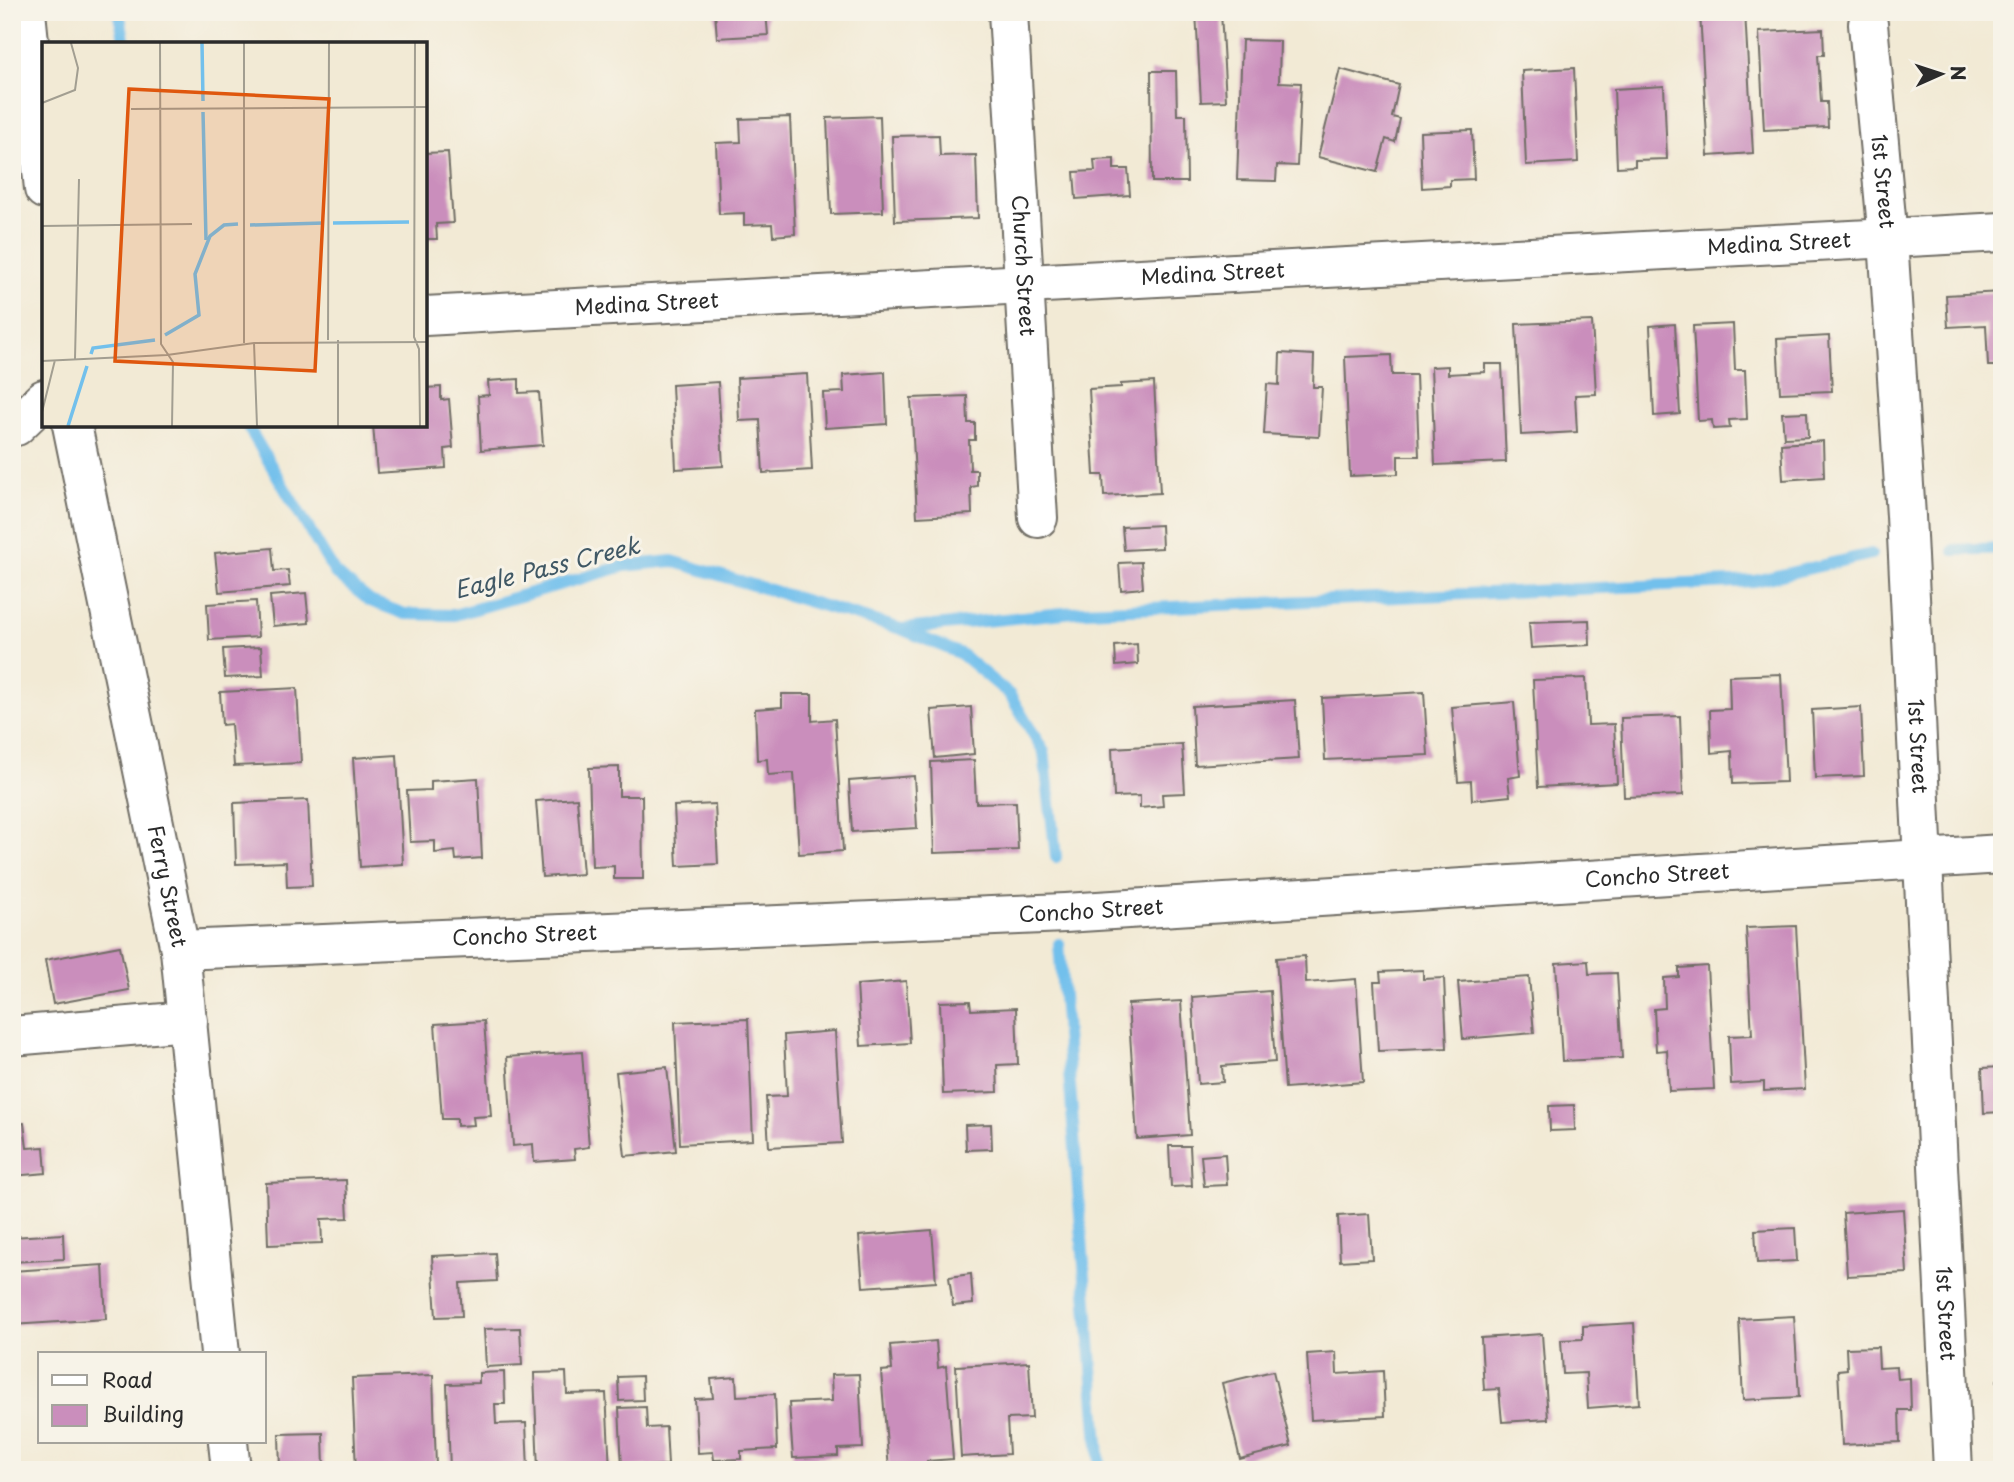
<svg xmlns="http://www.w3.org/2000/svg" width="2014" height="1482" viewBox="0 0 2014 1482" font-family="'Playpen Sans',sans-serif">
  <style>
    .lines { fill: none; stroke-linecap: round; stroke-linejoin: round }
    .stream { stroke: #72c0ec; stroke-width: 12 }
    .building { fill: #ca8ebc }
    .minor-casing { stroke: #716e66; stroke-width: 42 }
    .minor { stroke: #fff; stroke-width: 38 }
    .labels { text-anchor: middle; stroke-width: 6; stroke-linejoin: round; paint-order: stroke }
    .street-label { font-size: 21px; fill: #2b2b2b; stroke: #f7f3e8 }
    .water-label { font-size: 23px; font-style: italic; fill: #405865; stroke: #f7f3e8 }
    .inset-river { fill: none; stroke: #72c0ec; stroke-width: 3.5 }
    .inset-road { fill: none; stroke: #a29e91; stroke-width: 2 }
    .view { fill: #df570e; fill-opacity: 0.15; stroke: #df570e; stroke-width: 3.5 }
    .inset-edge { fill: none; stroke: #2b2b2b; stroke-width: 3.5 }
  </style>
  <rect width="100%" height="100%" fill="#f7f3e8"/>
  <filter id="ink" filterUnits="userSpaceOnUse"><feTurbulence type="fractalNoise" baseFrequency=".0143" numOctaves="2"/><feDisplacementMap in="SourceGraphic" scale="14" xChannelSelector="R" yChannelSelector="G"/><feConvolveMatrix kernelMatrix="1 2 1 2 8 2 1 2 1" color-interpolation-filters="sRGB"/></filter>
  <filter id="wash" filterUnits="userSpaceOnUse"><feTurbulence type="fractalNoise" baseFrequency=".00686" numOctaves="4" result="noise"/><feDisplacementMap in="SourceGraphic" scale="28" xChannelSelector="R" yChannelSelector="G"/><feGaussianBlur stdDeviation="1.57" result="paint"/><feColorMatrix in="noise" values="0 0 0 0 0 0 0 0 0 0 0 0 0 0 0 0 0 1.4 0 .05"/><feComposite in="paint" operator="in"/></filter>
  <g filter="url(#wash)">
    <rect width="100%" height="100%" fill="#f2ead5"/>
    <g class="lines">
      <!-- stream -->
      <path class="stream" d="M119 12 125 44
        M247 425 335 573 370 601 405 614 454 615 624 566 672 561 901 629 961 654 1010 695 1044 752 1056 857
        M1954 550 2002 548
        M903 629 1084 611 1755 581 1871 554
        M1059 944 1100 1470"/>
    </g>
    <g id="blocks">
      <!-- building -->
      <path class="building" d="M715 12H766L768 35 717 38Z
        M1196 12H1221L1226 101 1201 102Z
        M1700 12H1745L1753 153 1708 156Z
        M1823 29 1824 55H1818L1821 102H1827L1828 127 1764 130 1759 32Z
        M1242 40 1280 41 1279 82 1301 83 1297 166 1277 165 1276 181 1237 180Z
        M1574 68 1578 162 1526 165 1522 71Z
        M1340 69 1399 85 1392 117 1400 119 1395 142 1386 139 1377 172 1318 157Z
        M1151 71H1176L1177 115H1186L1187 182H1152Z
        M1664 86 1667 159 1635 160V166L1617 167 1614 89Z
        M880 116 883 212 831 214 827 118Z
        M790 117 795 234 773 236 772 224 744 225V213L719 214 716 143 741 142 740 119Z
        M1472 130 1474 179 1450 180V186L1422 188 1420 132Z
        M939 135 940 156 976 155 978 218 895 221 892 136Z
        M448 152 453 223 436 224 437 239H425V153Z
        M1114 159V169H1128L1130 195 1076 199 1074 172 1095 171 1094 160Z
        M2002 292V366H1988L1986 325 1948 327 1946 295Z
        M1592 321 1596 394 1575 395 1577 432 1521 435 1516 324Z
        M1675 324 1680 414 1654 416 1650 326Z
        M1733 324 1735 370H1745L1747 419 1729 420 1730 428 1713 429 1712 420 1698 421 1693 326Z
        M1829 336 1832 391 1780 393 1777 339Z
        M1280 353 1314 355 1313 387H1322L1319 437 1264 434 1267 384 1279 385Z
        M1391 355 1392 375H1416L1419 456H1398V474L1350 476 1345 357Z
        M1485 364H1502L1506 462 1435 465 1431 367 1448 366V374L1485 372Z
        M885 372 887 424 825 428 823 393 844 392 843 375Z
        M807 374 812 470 763 473 760 420 739 421 737 378Z
        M519 379V393L539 392 543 445 481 450 478 396 489 395 488 381Z
        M718 382 723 466 676 469 672 385Z
        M1154 382 1160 493 1104 496 1103 475H1094L1089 389 1121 387V384Z
        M441 387V400L449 399 453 448 445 449 446 468 377 473 373 425H425V388Z
        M967 396 968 423H975V440H969L970 470H977V486L971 487 972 514 917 517 911 398Z
        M1807 412 1808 437 1784 438 1782 413Z
        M1823 441 1824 477 1783 480 1781 444Z
        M1161 525 1162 548 1124 550 1122 527Z
        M272 548 274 571 288 570 290 586 219 592 215 553Z
        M1141 562 1143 588 1121 590 1119 563Z
        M306 593 309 623 273 626 270 596Z
        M256 601 258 637 209 640 207 604Z
        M1589 620 1590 645 1531 648 1529 622Z
        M1137 644 1138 664 1116 666 1115 646Z
        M261 647 263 676 225 678 223 649Z
        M1781 674 1786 782 1733 784 1732 751 1711 753 1710 710 1730 709 1729 676Z
        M1586 678 1588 725 1614 724 1617 783 1538 787 1533 680Z
        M297 688 301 763 234 766 231 724 222 725 220 692Z
        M1424 692 1428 755 1325 760 1322 698Z
        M782 694H812V721L835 719 843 851 799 854 794 773 768 775 767 759 757 760 755 709 782 707Z
        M1295 700 1299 759 1195 765 1192 706Z
        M12 701H14L16 729 12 730Z
        M1514 702 1520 776 1508 778 1510 796 1472 800 1471 781 1458 782 1452 707Z
        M971 707 974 754 935 758 931 710Z
        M1861 707 1864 776 1815 778 1812 710Z
        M1680 716 1683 795 1624 797 1621 718Z
        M1182 744 1185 793 1162 794 1163 806 1140 808V796L1114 797 1112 748Z
        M397 755 403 864 360 867 353 758Z
        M974 760 976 803 1016 802 1018 850 934 853 931 762Z
        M619 767V796H642L643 879H614V866L592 867 589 768Z
        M914 776 917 828 852 832 849 781Z
        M478 778 482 858 456 860 455 851 435 853V841L410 842 407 791 431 790V781Z
        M577 798 583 874 542 877 536 801Z
        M308 800 312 886 287 887 286 862 236 864 234 803Z
        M715 804 718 864 677 866 674 806Z
        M1796 926 1805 1089 1764 1091V1082L1731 1084 1729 1036 1752 1035 1746 928Z
        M120 946 129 990 53 1004 45 960Z
        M1305 956 1306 983 1356 979 1363 1082 1285 1088 1276 958Z
        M1588 961 1589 974 1617 973 1622 1058 1562 1061 1556 963Z
        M1707 966 1714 1089 1669 1091 1667 1050 1656 1051 1654 1009 1665 1008 1664 978 1679 977V968Z
        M1423 970V979L1444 978 1447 1048 1378 1051 1374 982H1381L1380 972Z
        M1529 977 1534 1033 1463 1039 1458 982Z
        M906 981 910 1043 861 1046 857 985Z
        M1270 991 1275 1062 1222 1066 1223 1082 1198 1084 1192 997Z
        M970 1001 971 1010 1016 1008 1018 1064 997 1065 998 1092 943 1094 940 1002Z
        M1181 1001 1190 1135 1137 1139 1128 1004Z
        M748 1019 753 1140 680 1144 675 1022Z
        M484 1021 491 1116 473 1117 474 1125 457 1126V1119H442L435 1024Z
        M835 1031 842 1143 769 1147 766 1097 787 1096 784 1035Z
        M582 1052 589 1147 574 1149 575 1159 534 1162 533 1144 513 1146 507 1057Z
        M667 1067 676 1151 625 1156 616 1072Z
        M2002 1067V1112L1984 1113 1982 1068Z
        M1574 1105 1575 1130 1550 1131 1549 1106Z
        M24 1123 27 1148 44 1147 46 1173 12 1176V1124Z
        M991 1124 992 1149 966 1150 965 1125Z
        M1169 1146H1190L1192 1186 1171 1187Z
        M1225 1154 1227 1185 1204 1186 1201 1156Z
        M346 1180 348 1218 321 1219 322 1243 268 1245 266 1183Z
        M1903 1209 1907 1273 1847 1276 1843 1213Z
        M1369 1214 1372 1259 1340 1261 1338 1216Z
        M1795 1228 1797 1261 1757 1263 1755 1230Z
        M932 1230 936 1282 863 1287 859 1236Z
        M63 1234 64 1259 12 1262V1237Z
        M495 1253 497 1281 460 1283 462 1316 436 1317 432 1256Z
        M103 1265 106 1319 12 1325V1271Z
        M971 1274 973 1304 953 1306 949 1277Z
        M1794 1316 1799 1397 1743 1400 1739 1319Z
        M1634 1323 1639 1404 1588 1408 1586 1373 1563 1374 1561 1340 1583 1339V1326Z
        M520 1328 522 1365 486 1367 484 1329Z
        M1542 1334 1548 1419 1502 1422 1499 1389 1484 1390 1481 1338Z
        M936 1341 938 1368 946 1366 953 1459 927 1461 928 1469 889 1470 881 1371 892 1370 890 1345Z
        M1878 1347 1879 1368 1896 1367 1897 1379 1910 1378 1911 1410H1899L1900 1442 1842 1445 1838 1370 1847 1369 1846 1348Z
        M1336 1352 1337 1374 1383 1371 1385 1416 1311 1420 1307 1354Z
        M1029 1362 1032 1418 1007 1419 1009 1454 961 1457 956 1366Z
        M1273 1371 1291 1446 1240 1459 1222 1383Z
        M504 1372 505 1404H495L496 1424 526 1423 528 1470H450L447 1384 479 1383V1373Z
        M566 1372 567 1394 606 1393 610 1470H538L534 1373Z
        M859 1374 863 1448 838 1449V1456L793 1458 789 1403 832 1401 831 1375Z
        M433 1375 436 1467H418V1470H356L352 1378Z
        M642 1376 643 1400 619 1401 618 1377Z
        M736 1377 737 1396 775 1394 777 1449 741 1451V1459L714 1460 713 1452 698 1453 695 1399 713 1398 711 1379Z
        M1997 1380H2002V1433H1998Z
        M646 1407 647 1428 666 1427 668 1465 622 1467 619 1408Z
        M323 1433 324 1470H280L279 1434Z"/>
    </g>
  </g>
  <g filter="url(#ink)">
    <use href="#blocks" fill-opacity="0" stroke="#716e66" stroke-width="2"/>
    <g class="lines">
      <defs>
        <g id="minor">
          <path d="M26 12 44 189"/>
          <path id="s1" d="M1008 12 1038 518"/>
          <path id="s2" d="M1868 24 1888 239 1906 516 1953 1470"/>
          <path id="s3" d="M425 316 2002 232"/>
          <path id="s4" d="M72 425 180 950 220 1354"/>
          <path d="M12 426H16L44 399"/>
          <path id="s5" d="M180 950 1065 913 2002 854"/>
          <path d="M12 1036 188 1021"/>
          <path d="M228 1442 231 1470"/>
        </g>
      </defs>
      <!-- minor casing -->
      <use href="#minor" class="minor-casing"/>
      <!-- minor -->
      <use href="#minor" class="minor"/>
    </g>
  </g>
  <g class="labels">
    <!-- street labels -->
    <g class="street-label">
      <text dy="7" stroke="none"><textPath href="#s2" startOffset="158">1st Street</textPath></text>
      <text dy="7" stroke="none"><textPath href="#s3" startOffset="1356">Medina Street</textPath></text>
      <text dy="7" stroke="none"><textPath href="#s1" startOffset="254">Church Street</textPath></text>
      <text dy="7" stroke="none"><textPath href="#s3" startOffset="789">Medina Street</textPath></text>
      <text dy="7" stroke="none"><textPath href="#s3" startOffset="222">Medina Street</textPath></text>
      <text dy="7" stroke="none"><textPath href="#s2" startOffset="724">1st Street</textPath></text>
      <text dy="7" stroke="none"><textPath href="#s5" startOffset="1479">Concho Street</textPath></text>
      <text dy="7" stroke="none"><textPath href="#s4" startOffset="471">Ferry Street</textPath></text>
      <text dy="7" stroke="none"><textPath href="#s5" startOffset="912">Concho Street</textPath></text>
      <text dy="7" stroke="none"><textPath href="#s5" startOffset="345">Concho Street</textPath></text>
      <text dy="7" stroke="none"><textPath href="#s2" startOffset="1292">1st Street</textPath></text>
    </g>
    <!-- water labels -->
    <g class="water-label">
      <text transform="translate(547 568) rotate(-14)" y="8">Eagle Pass Creek</text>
    </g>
  </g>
  <!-- overview -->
  <g transform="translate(42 42)">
    <rect width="385" height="385" fill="#f2ead5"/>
    <path class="inset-river" d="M160 1 161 59M161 70 164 198M291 181 367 180M208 183 282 181M123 293 157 273 153 232 168 194 182 183 196 182M49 312 51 306 113 298M26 384 45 324"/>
    <path class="inset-road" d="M118 1 119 302 131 320 130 384M202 1V301M373 1 372 295 377 307 378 384M0 61 33 48 36 26 29 1M89 67 385 65M0 184 150 182M286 298 287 1M296 298V384M212 301 215 384M33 317 37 137M0 319 125 313 212 301 385 300M0 370 13 318"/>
    <path class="view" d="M87 47 287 57 273 329 73 319Z"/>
    <rect width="385" height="385" class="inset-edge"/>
  </g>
  <!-- margin -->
  <rect width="2014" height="1482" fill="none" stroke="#f7f3e8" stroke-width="42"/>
  <!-- legend -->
  <rect x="38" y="1352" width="228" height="91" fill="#f7f3e8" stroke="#a5a39c" stroke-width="2"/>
  <rect x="52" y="1375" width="35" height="10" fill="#ffffff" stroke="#a5a39c" stroke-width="2"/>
  <text x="102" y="1388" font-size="21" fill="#2b2b2b">Road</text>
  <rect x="52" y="1405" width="35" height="21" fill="#ca8ebc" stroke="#a5a39c" stroke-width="2"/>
  <text x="102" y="1422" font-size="21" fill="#2b2b2b">Building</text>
  <!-- north arrow -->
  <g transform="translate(1941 74) rotate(87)" stroke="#f7f3e8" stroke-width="5" paint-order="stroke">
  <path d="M0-5L12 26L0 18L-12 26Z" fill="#2b2b2b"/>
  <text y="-10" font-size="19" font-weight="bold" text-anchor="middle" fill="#2b2b2b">N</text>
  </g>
</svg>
